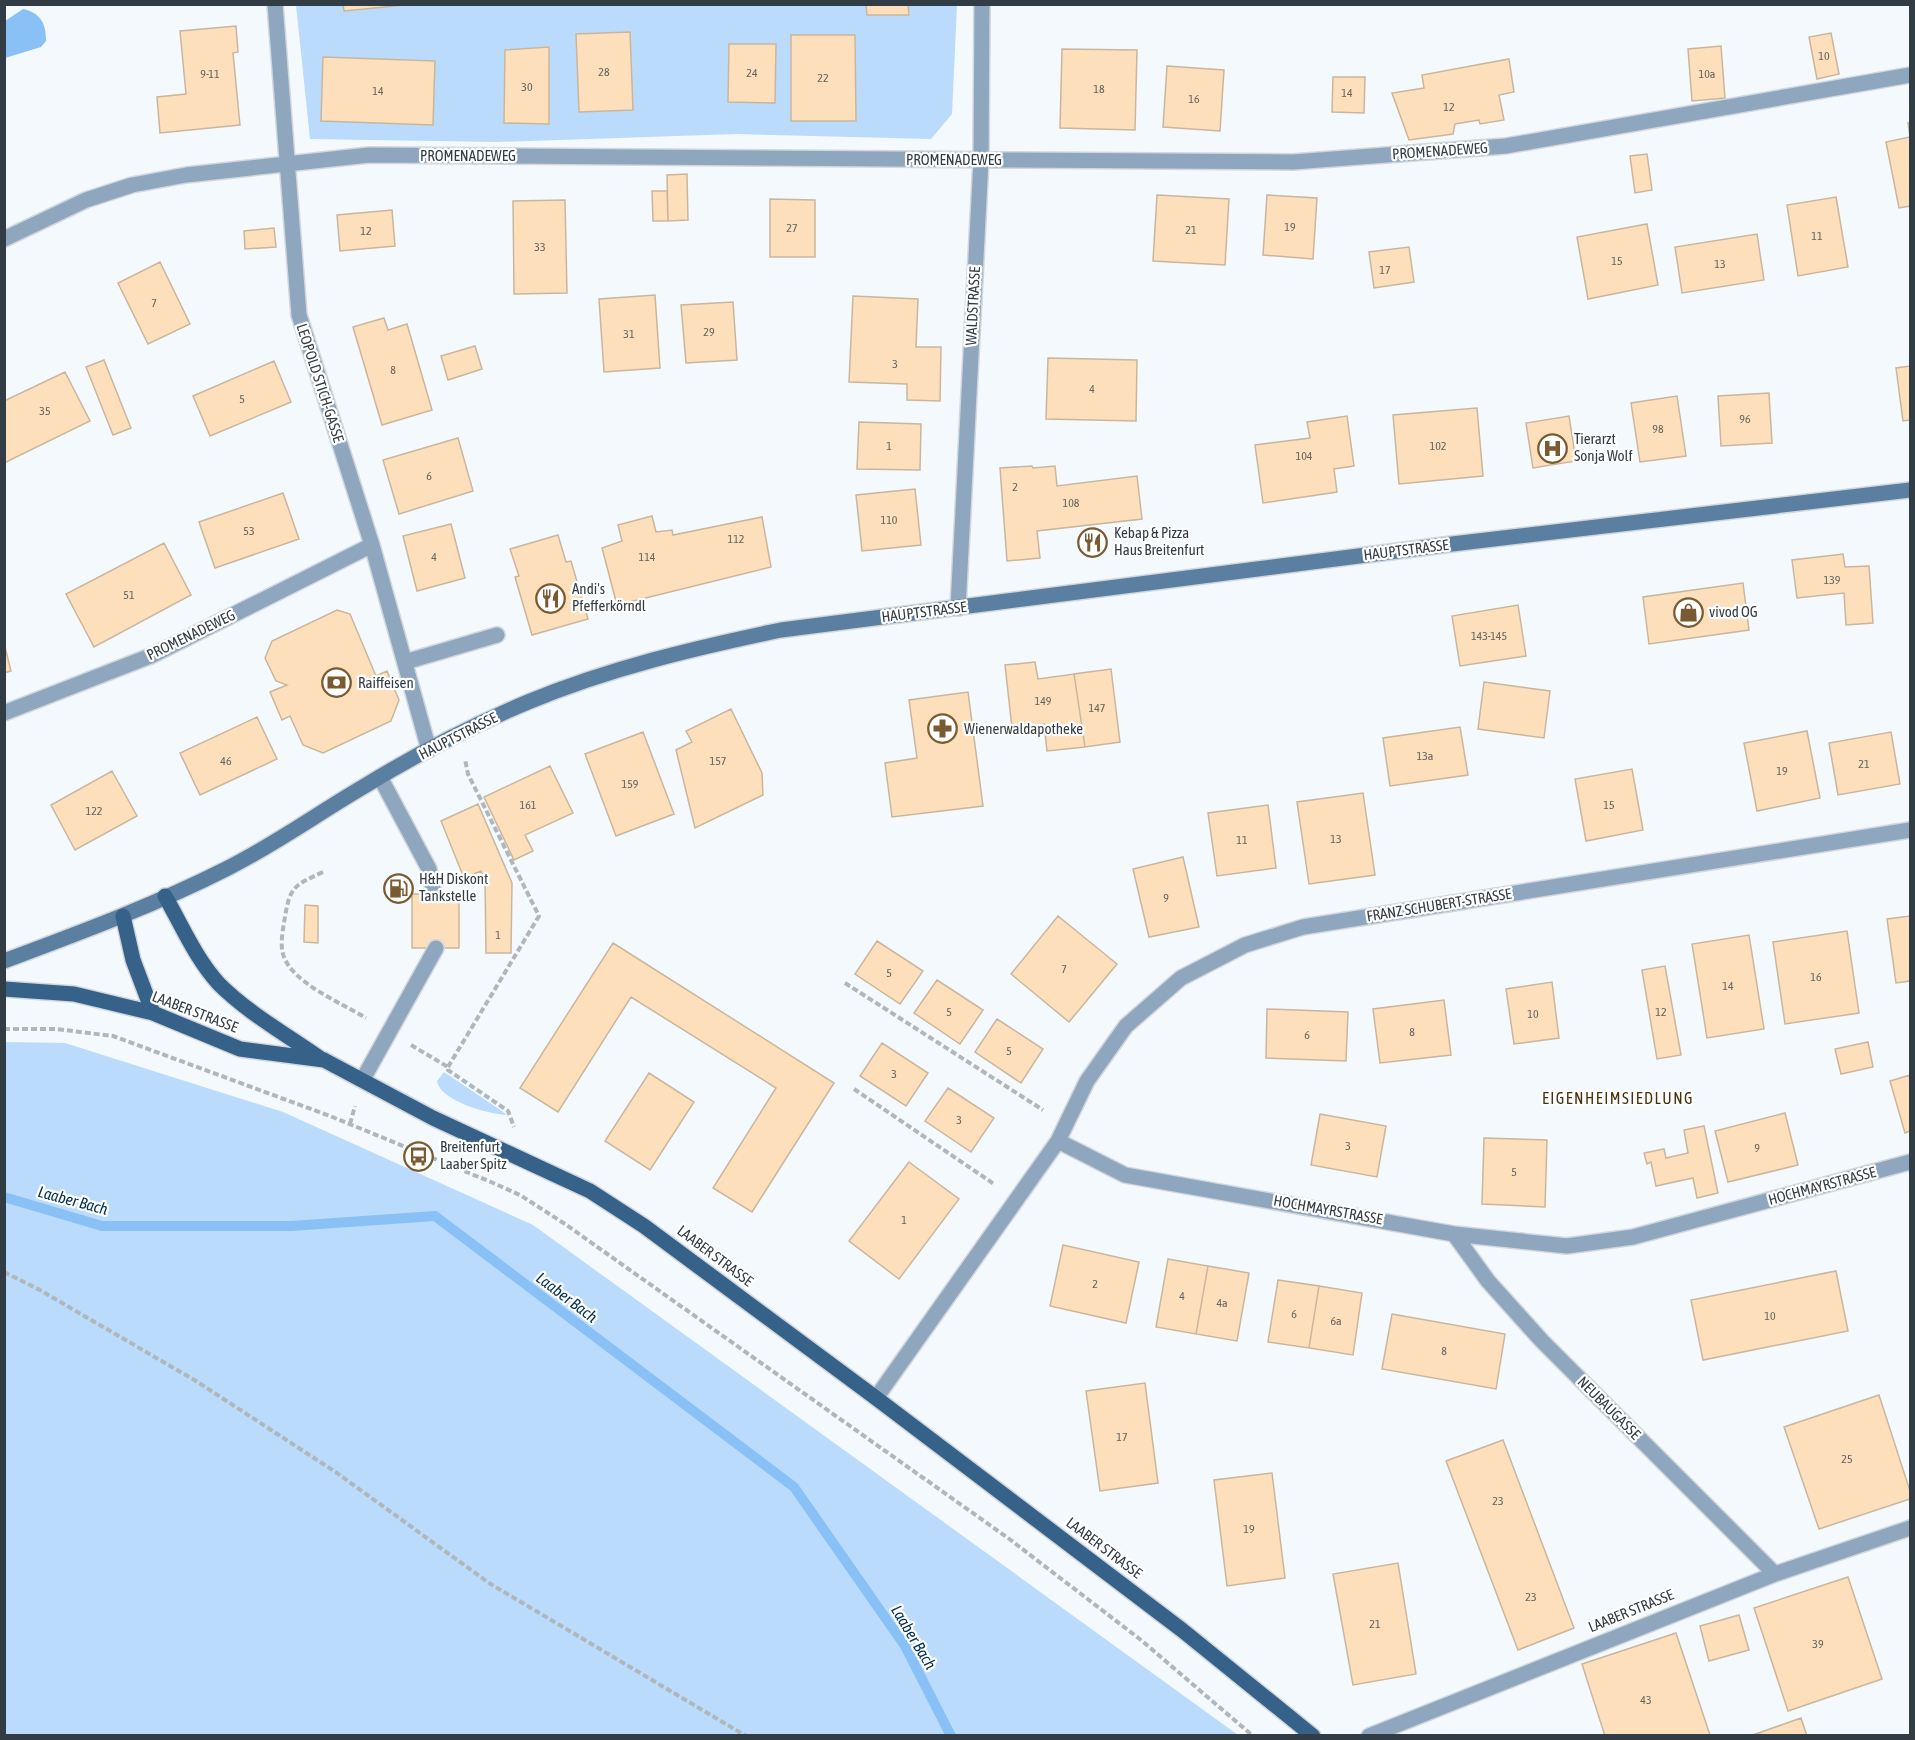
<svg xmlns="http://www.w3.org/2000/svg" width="1915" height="1740" viewBox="0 0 1915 1740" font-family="'Asap Condensed',sans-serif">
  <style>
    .green { fill: #badbfb }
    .water { fill: #89c1f7 }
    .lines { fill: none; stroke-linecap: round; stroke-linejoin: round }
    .stream { stroke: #89c1f7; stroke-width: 10 }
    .building { fill: #fddfbb; stroke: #cab69c; stroke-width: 1.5 }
    .lane-casing { stroke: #d1d7dd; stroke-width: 18 }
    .street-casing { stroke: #d1d7dd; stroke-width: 18 }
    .secondary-casing { stroke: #d1d7dd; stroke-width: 18 }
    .primary-casing { stroke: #d1d7dd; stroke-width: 18 }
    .path { stroke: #afb6bc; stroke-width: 4; stroke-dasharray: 6 3; stroke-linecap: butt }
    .lane { stroke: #8fa7be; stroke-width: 15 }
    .street { stroke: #8fa7be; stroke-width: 15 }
    .secondary { stroke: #5b7fa0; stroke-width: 15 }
    .primary { stroke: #36628a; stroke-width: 15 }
    .labels { text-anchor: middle; stroke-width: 4.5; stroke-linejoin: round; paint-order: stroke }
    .number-label { font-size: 12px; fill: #656562 }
    .street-label { font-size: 15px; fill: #323c45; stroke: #fff }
    .poi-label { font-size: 15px; fill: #323c45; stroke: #fff; text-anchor: start }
    .neighbourhood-label { font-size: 16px; letter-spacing: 1.5px; fill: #48300c; stroke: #fff }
    .water-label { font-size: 16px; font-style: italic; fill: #032f51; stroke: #fff }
  </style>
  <rect width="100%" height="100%" fill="#f4f9fe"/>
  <!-- green -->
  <path class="green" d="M296 5H957L952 114 931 139 736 134 497 142 310 139Z
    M5 1042 65 1043 283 1112 533 1225 1238 1735H5Z
    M444 1072 499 1109 507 1115C488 1114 440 1101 437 1081Z"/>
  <!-- water -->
  <path class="water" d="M23 9C41 13 46 24 46 41L41 47 5 58V21Z"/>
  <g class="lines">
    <!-- stream -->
    <path class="stream" d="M4 1197 102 1226H291L435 1216 794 1487 905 1646 951 1736"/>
  </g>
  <!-- building -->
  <path class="building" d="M343 4H415L344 11Z
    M866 4H908L909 15H867Z
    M236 26 238 52 233 53 240 125 160 133 157 97 186 94 180 31Z
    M630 32 633 110 579 112 576 34Z
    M1831 33 1839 74 1817 79 1809 37Z
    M791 35H855L856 121H791Z
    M729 44H776L775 103 728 102Z
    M1721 46 1725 98 1692 101 1688 49Z
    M549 47V124L504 123 505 50Z
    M1062 49 1137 50 1135 130 1060 128Z
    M323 57 435 61 433 125 321 121Z
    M1509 59 1514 92 1499 95 1504 120 1480 124 1479 120 1455 124 1453 134 1409 140 1392 93 1424 88 1422 75Z
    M1167 66 1224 70 1220 131 1163 127Z
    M1333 77H1365L1364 113 1332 112Z
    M1910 122V206L1899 208 1886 142 1910 137 1908 123Z
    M1647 154 1652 190 1635 193 1630 156Z
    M687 174 688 220 668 221 667 175Z
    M652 191H667L668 221H653Z
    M1157 195 1229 199 1225 265 1153 261Z
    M1267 195 1317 198 1313 259 1263 255Z
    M1836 197 1848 267 1798 276 1787 205Z
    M770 199 815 200V257H770Z
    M565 200 567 293 514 294 513 201Z
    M392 210 395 246 340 251 337 215Z
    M1647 224 1658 285 1588 299 1577 237Z
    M274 228 276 247 245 249 244 231Z
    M1757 234 1764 280 1682 293 1675 247Z
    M1409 247 1414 282 1374 288 1369 252Z
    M160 262 190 324 148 344 118 283Z
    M655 295 660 368 604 372 599 299Z
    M853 296 918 299 916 347H941L940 401 907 400V384L849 382Z
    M733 302 737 360 686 363 681 305Z
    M384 318 388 330 407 324 432 410 382 425 353 327Z
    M475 346 482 369 448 380 441 356Z
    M1048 358 1137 360 1136 421 1046 419Z
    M104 360 131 428 113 435 86 367Z
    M274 361 291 402 210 436 193 396Z
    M1910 366V420L1903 421 1896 368Z
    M65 372 90 421 4 463V401Z
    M1769 393 1772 443 1721 446 1718 396Z
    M1677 396 1686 456 1640 462 1631 403Z
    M1477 408 1483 476 1399 484 1393 415Z
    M1347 416 1354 466 1334 469 1337 492 1263 503 1255 445 1310 438 1307 422Z
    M1569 416 1576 461 1533 468 1526 423Z
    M859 422 921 424 920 470 857 469Z
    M458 438 473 491 399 514 383 460Z
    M1032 466 1033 468 1055 466 1057 486 1137 476 1142 519 1037 531 1040 558 1007 561 1000 468Z
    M915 489 921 545 862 551 856 495Z
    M283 493 299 539 215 568 199 522Z
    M652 516 656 532 672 530 673 535 762 517 771 567 617 605 602 548 622 541 618 525Z
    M451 524 465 578 417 591 403 536Z
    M558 535 566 562 571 561 588 619 532 635 515 577 519 576 510 549Z
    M164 543 191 595 94 647 66 594Z
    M1843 554 1845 567 1869 566 1873 623 1846 625 1844 593 1797 598 1792 560Z
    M1743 583 1749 630 1649 644 1643 597Z
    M1518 605 1526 656 1460 666 1452 616Z
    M337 610 350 614 376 676 387 671 399 700 391 721 323 753 303 745 290 716 282 720 270 692 287 685 276 681 265 658 272 641Z
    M4 643 11 671 4 673Z
    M1035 662 1038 679 1074 674 1085 747 1047 751 1044 724 1012 728 1005 665Z
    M1111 669 1120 742 1085 747 1074 674Z
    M1484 682 1550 691 1544 738 1478 729Z
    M968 692 983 806 892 817 885 763 917 758 909 700Z
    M731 709 762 773 763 795 695 828 676 750 692 742 686 731Z
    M257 717 277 759 200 795 180 753Z
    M1460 727 1468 775 1390 786 1383 738Z
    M1807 731 1820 798 1757 811 1744 743Z
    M643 732 674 814 616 836 585 754Z
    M1891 732 1900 784 1838 795 1829 743Z
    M550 766 573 813 525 835 533 851 514 860 484 797Z
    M1632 769 1643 830 1586 841 1575 779Z
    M112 771 137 816 75 850 51 805Z
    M1363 793 1375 875 1309 884 1297 802Z
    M478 804 512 883 511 953H486L485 880 481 871 464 878 441 821Z
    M1268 805 1276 868 1217 876 1208 813Z
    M1183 857 1199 927 1149 937 1133 869Z
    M412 894H459V948H412Z
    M305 905 318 906V943L304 942Z
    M1058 916 1117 964 1069 1022 1011 974Z
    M1910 916V981L1896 983 1887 919Z
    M1847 931 1859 1013 1785 1024 1773 942Z
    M1749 935 1764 1029 1707 1038 1692 944Z
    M877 941 923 971 900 1004 855 974Z
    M613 943 834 1083 752 1212 713 1188 776 1088 631 997 558 1112 520 1088Z
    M1665 966 1681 1055 1657 1059 1642 970Z
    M937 980 983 1010 960 1044 914 1013Z
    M1552 982 1559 1038 1514 1044 1506 989Z
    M1444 1000 1451 1055 1380 1063 1373 1009Z
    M1267 1009 1348 1012 1346 1061 1266 1058Z
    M997 1019 1043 1049 1021 1083 975 1052Z
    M1868 1042 1873 1067 1841 1074 1835 1049Z
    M882 1043 928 1073 906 1106 860 1076Z
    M649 1073 694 1102 650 1170 605 1141Z
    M1910 1075V1131L1905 1133 1890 1081Z
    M948 1088 994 1118 971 1152 925 1121Z
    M1785 1113 1798 1165 1728 1182 1715 1131Z
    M1320 1114 1386 1126 1377 1177 1311 1165Z
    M1704 1126 1718 1193 1697 1198 1693 1178 1656 1186 1651 1162 1647 1164 1644 1153 1664 1149 1666 1158 1688 1153 1684 1130Z
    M1484 1138 1547 1140 1545 1207 1482 1204Z
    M909 1162 959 1199 899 1279 849 1241Z
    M1063 1245 1139 1262 1126 1323 1050 1306Z
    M1168 1259 1208 1266 1196 1334 1156 1327Z
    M1208 1266 1249 1273 1237 1341 1196 1334Z
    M1836 1271 1848 1331 1703 1360 1691 1300Z
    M1278 1280 1319 1286 1309 1348 1268 1342Z
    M1319 1286 1362 1293 1353 1355 1309 1348Z
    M1392 1314 1505 1334 1496 1389 1382 1369Z
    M1145 1383 1158 1483 1100 1491 1086 1391Z
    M1879 1395 1910 1491V1499L1819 1529 1784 1427Z
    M1503 1440 1574 1628 1518 1650 1446 1461Z
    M1272 1473 1285 1578 1227 1586 1214 1480Z
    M1398 1563 1416 1674 1353 1685 1333 1574Z
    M1848 1577 1882 1679 1788 1711 1754 1608Z
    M1739 1615 1749 1650 1709 1661 1700 1626Z
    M1676 1633 1710 1735 1605 1736 1582 1664Z
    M1801 1718 1807 1736H1750Z"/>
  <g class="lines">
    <defs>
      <path id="lane" d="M405 662 497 635
        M380 777 429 869 434 894
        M363 1079 436 948"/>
      <path id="street" d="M275 4 299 315 372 545 429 750
        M4 239 86 200 132 185 186 175 369 155 1293 162 1506 146 1910 75
        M958 608 981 160 982 4
        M4 713 153 655 372 545
        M1058 1141 1087 1081 1126 1026 1181 978 1245 945 1303 927 1910 830
        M1454 1234 1488 1281 1542 1341 1775 1574
        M876 1398 1058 1141 1125 1175 1454 1234 1567 1246 1633 1237 1910 1162
        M1369 1736 1775 1574 1910 1528"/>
      <path id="secondary" d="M4 961C79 933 155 905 226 869 274 845 317 814 363 787 415 755 471 726 528 702 610 668 695 648 781 630L1452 544 1910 490"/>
      <path id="primary" d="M165 896C182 926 196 959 219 984 248 1013 287 1035 321 1059
        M123 916 133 960 153 1013
        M4 989 74 994 153 1013 240 1049 324 1060 433 1118 590 1191 644 1226 876 1398 1182 1630 1313 1736"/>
    </defs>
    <!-- lane casing -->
    <use href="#lane" class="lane-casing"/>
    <!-- street casing -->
    <use href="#street" class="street-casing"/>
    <!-- secondary casing -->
    <use href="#secondary" class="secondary-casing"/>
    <!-- primary casing -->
    <use href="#primary" class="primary-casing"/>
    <!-- path -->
    <path class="path" d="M323 872C295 885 290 886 285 917 283 929 280 943 283 954 291 983 342 1003 366 1018
      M845 983 1043 1110
      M4 1029H56L113 1036 330 1116 491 1182 520 1195 565 1224 1008 1538 1141 1640 1253 1736
      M411 1045 448 1067V1070L508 1111 514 1127
      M448 1067 539 916 468 774 465 759
      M854 1089 994 1184
      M350 1124 355 1106
      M4 1272 38 1289 196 1381 337 1473 489 1583 746 1736"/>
    <!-- lane -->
    <use href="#lane" class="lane"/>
    <!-- street -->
    <use href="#street" class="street"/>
    <!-- secondary -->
    <use href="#secondary" class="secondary"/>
    <!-- primary -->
    <use href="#primary" class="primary"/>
  </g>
  <!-- icons -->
  <defs>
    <symbol id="hospital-ring" viewBox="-11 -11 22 22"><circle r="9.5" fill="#fff" stroke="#7a5a30" stroke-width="1.5"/><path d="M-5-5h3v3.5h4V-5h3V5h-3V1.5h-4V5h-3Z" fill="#7a5a30"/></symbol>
    <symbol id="restaurant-ring" viewBox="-11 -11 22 22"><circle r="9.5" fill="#fff" stroke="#7a5a30" stroke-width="1.5"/><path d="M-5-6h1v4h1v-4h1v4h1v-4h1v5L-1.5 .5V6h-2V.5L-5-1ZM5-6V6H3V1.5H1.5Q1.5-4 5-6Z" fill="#7a5a30"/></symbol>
    <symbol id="shop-ring" viewBox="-11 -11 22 22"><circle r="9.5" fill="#fff" stroke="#7a5a30" stroke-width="1.5"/><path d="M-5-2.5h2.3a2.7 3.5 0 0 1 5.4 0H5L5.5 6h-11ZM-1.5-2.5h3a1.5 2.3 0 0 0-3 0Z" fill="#7a5a30"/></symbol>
    <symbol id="bank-ring" viewBox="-11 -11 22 22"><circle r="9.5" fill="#fff" stroke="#7a5a30" stroke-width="1.5"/><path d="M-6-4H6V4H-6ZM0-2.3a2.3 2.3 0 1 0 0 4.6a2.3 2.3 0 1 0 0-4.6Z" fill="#7a5a30"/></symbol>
    <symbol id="pharmacy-ring" viewBox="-11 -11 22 22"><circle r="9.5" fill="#fff" stroke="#7a5a30" stroke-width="1.5"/><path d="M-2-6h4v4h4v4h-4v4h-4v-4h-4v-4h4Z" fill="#7a5a30"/></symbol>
    <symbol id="fuel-ring" viewBox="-11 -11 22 22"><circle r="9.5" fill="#fff" stroke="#7a5a30" stroke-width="1.5"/><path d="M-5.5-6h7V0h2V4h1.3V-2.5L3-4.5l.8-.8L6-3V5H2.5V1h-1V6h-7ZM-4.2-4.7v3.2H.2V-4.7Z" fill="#7a5a30"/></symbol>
    <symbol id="bus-ring" viewBox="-11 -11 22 22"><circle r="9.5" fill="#fff" stroke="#7a5a30" stroke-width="1.5"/><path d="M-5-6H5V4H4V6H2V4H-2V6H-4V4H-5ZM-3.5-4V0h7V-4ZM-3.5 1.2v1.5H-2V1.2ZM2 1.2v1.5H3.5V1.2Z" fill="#7a5a30"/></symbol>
  </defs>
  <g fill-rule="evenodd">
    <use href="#hospital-ring" x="1536" y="432" width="33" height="33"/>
    <use href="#restaurant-ring" x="1076" y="526" width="33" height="33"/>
    <use href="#restaurant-ring" x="534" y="582" width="33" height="33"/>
    <use href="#shop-ring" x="1672" y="596" width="33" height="33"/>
    <use href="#bank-ring" x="320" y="666" width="33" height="33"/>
    <use href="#pharmacy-ring" x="926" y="712" width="33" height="33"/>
    <use href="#fuel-ring" x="382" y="872" width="33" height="33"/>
    <use href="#bus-ring" x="402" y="1140" width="33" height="33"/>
  </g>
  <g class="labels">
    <!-- number labels -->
    <g class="number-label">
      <text x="1824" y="60">10</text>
      <text x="604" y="76">28</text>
      <text x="752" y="77">24</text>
      <text x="210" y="78">9-11</text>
      <text x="1707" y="78">10a</text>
      <text x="823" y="82">22</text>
      <text x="527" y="91">30</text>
      <text x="1099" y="93">18</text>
      <text x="378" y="95">14</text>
      <text x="1347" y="97">14</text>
      <text x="1194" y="103">16</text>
      <text x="1449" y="111">12</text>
      <text x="1290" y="231">19</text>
      <text x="792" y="232">27</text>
      <text x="1191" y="234">21</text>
      <text x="366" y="235">12</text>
      <text x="1817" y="240">11</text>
      <text x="540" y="251">33</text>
      <text x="1617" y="265">15</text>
      <text x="1720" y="268">13</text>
      <text x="1385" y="274">17</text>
      <text x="154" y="307">7</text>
      <text x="709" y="336">29</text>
      <text x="629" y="338">31</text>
      <text x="895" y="368">3</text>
      <text x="393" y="374">8</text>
      <text x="1092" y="393">4</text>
      <text x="242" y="403">5</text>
      <text x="45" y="415">35</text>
      <text x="1745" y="423">96</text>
      <text x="1658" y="433">98</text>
      <text x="889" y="450">1</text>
      <text x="1438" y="450">102</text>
      <text x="1304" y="460">104</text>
      <text x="429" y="480">6</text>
      <text x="1015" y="491">2</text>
      <text x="1071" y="507">108</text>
      <text x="889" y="524">110</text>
      <text x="249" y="535">53</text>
      <text x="736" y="543">112</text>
      <text x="434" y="561">4</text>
      <text x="647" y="561">114</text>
      <text x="1832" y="584">139</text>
      <text x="129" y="599">51</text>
      <text x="1489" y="640">143-145</text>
      <text x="1043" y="705">149</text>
      <text x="1097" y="712">147</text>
      <text x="1425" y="760">13a</text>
      <text x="226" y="765">46</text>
      <text x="718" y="765">157</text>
      <text x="1864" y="768">21</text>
      <text x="1782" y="775">19</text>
      <text x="630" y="788">159</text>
      <text x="528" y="809">161</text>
      <text x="1609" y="809">15</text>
      <text x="94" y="815">122</text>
      <text x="1336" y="843">13</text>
      <text x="1242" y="844">11</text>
      <text x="1166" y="902">9</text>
      <text x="498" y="939">1</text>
      <text x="1064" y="973">7</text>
      <text x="889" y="977">5</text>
      <text x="1816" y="981">16</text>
      <text x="1728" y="990">14</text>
      <text x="949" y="1016">5</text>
      <text x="1661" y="1016">12</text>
      <text x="1533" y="1018">10</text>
      <text x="1412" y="1036">8</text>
      <text x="1307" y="1039">6</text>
      <text x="1009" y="1055">5</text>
      <text x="894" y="1078">3</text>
      <text x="959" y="1124">3</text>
      <text x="1348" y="1150">3</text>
      <text x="1757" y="1152">9</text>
      <text x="1514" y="1176">5</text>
      <text x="904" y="1224">1</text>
      <text x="1095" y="1288">2</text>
      <text x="1182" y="1300">4</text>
      <text x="1222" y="1307">4a</text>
      <text x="1294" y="1318">6</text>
      <text x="1770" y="1320">10</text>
      <text x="1336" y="1325">6a</text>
      <text x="1444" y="1355">8</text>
      <text x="1122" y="1441">17</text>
      <text x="1847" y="1463">25</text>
      <text x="1498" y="1505">23</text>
      <text x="1249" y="1533">19</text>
      <text x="1531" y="1601">23</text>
      <text x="1375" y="1628">21</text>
      <text x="1818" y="1648">39</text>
      <text x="1646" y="1704">43</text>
    </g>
    <!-- street labels -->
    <g class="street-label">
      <text transform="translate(1440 151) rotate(-4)" y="5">PROMENADEWEG</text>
      <text x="468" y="161">PROMENADEWEG</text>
      <text x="954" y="165">PROMENADEWEG</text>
      <text transform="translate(973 306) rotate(-87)" y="5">WALDSTRASSE</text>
      <text transform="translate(320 383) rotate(72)" y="5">LEOPOLD STICH-GASSE</text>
      <text transform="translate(1406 550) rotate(-7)" y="5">HAUPTSTRASSE</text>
      <text transform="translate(924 612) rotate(-7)" y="5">HAUPTSTRASSE</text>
      <text transform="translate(191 635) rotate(-26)" y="5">PROMENADEWEG</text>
      <text transform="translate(458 736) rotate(-27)" y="5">HAUPTSTRASSE</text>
      <text transform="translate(1439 905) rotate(-9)" y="5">FRANZ SCHUBERT-STRASSE</text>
      <text transform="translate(195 1012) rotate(21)" y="5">LAABER STRASSE</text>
      <text transform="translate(1822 1186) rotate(-15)" y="5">HOCHMAYRSTRASSE</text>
      <text transform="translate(1328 1210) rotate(10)" y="5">HOCHMAYRSTRASSE</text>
      <text transform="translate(715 1256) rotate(37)" y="5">LAABER STRASSE</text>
      <text transform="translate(1609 1408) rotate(45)" y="5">NEUBAUGASSE</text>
      <text transform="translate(1104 1548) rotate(37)" y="5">LAABER STRASSE</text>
      <text transform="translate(1631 1611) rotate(-22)" y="5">LAABER STRASSE</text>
    </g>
    <!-- poi labels -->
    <g class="poi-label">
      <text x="1574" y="444">Tierarzt<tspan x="1574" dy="17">Sonja Wolf</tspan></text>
      <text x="1114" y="538">Kebap &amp; Pizza<tspan x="1114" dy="17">Haus Breitenfurt</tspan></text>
      <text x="572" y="594">Andi's<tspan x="572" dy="17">Pfefferkörndl</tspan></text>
      <text x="1709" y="617">vivod OG</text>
      <text x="358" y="688">Raiffeisen</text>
      <text x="964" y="734">Wienerwaldapotheke</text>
      <text x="419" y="884">H&amp;H Diskont<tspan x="419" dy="17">Tankstelle</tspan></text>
      <text x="440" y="1152">Breitenfurt<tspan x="440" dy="17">Laaber Spitz</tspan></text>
    </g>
    <!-- neighbourhood labels -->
    <g class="neighbourhood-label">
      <text x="1618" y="1104">EIGENHEIMSIEDLUNG</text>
    </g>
    <!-- water labels -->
    <g class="water-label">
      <text transform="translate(73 1200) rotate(15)" y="6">Laaber Bach</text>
      <text transform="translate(567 1297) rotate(37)" y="6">Laaber Bach</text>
      <text transform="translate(914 1637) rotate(59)" y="6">Laaber Bach</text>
    </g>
  </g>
  <!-- border -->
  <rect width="1915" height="1740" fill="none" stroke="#323c45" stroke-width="12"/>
</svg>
